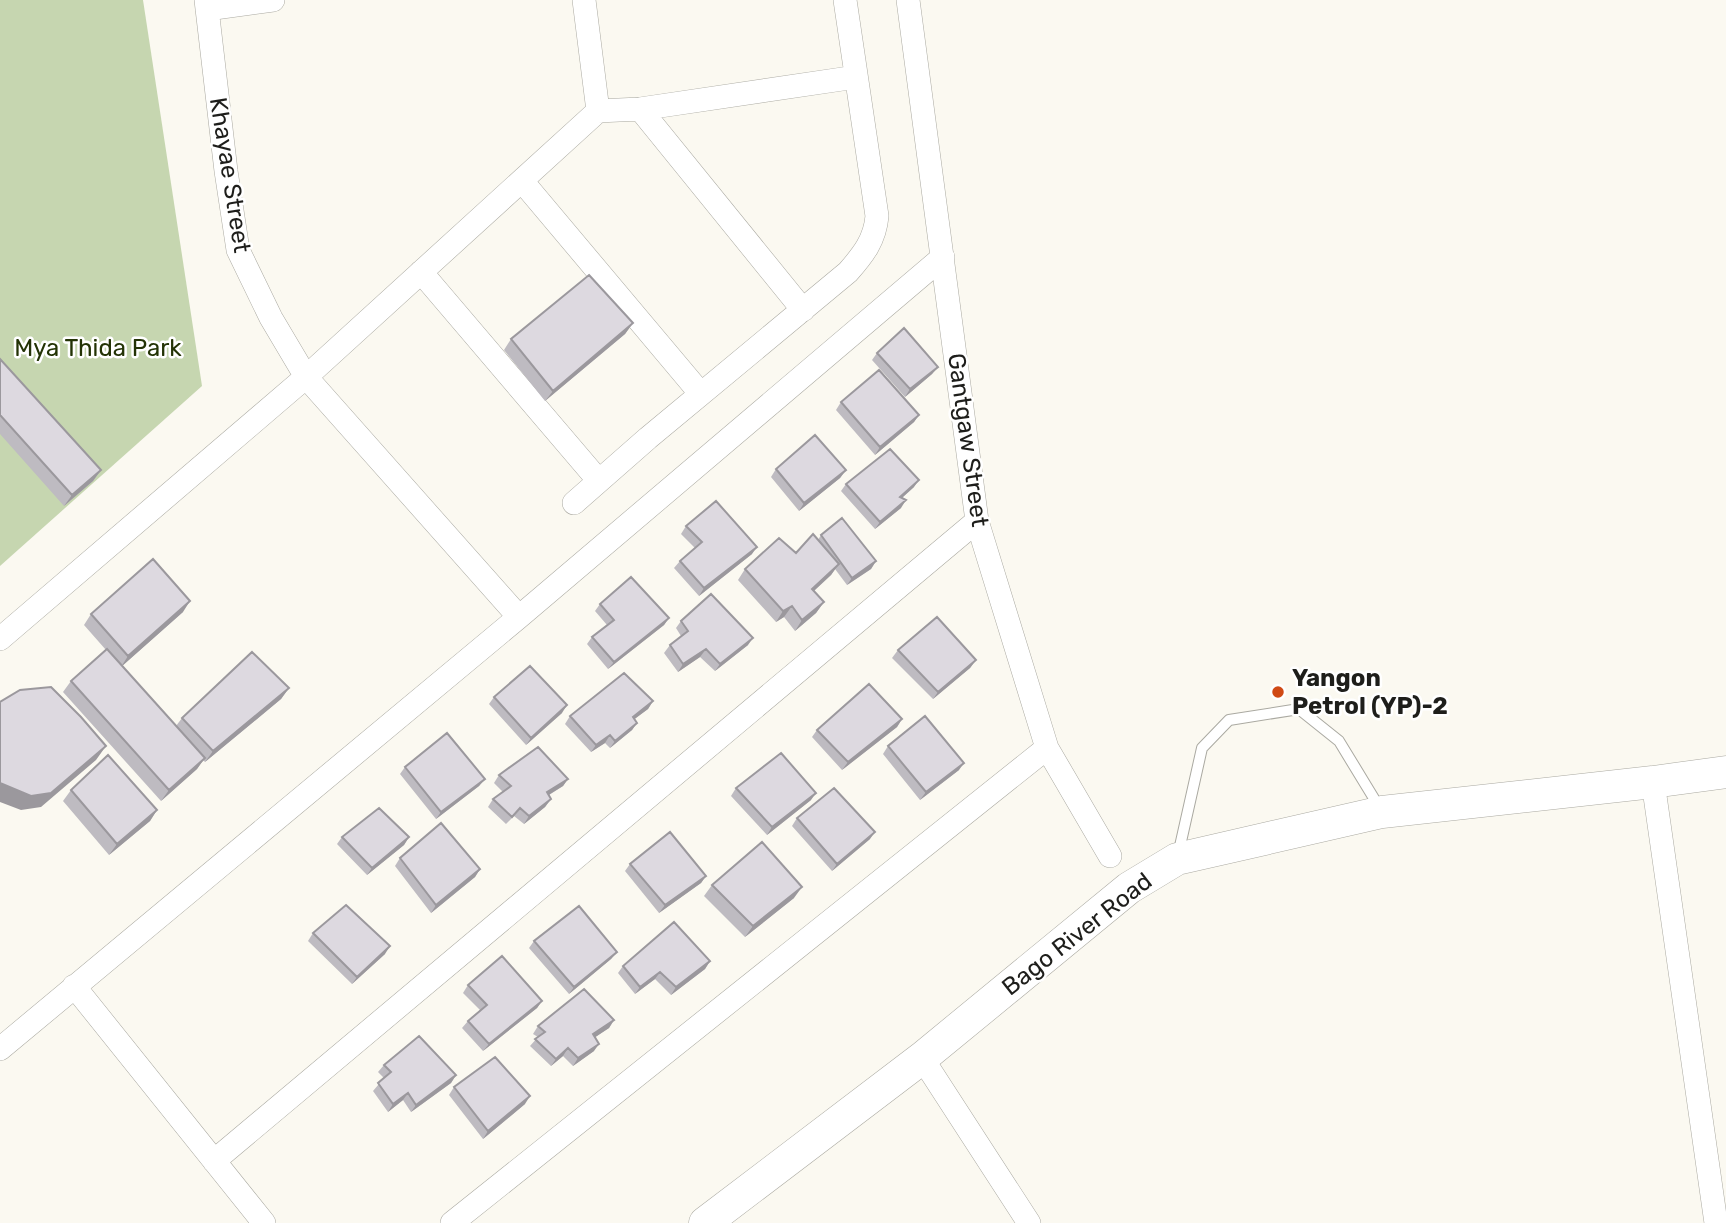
<svg xmlns="http://www.w3.org/2000/svg" width="1726" height="1223" viewBox="0 0 1726 1223" font-family="Rubik,sans-serif">
  <style>
    .green { fill: #c6d6b0 }
    .lines { fill: none; stroke-linecap: round; stroke-linejoin: round }
    .service-casing { stroke: #aaa9a1; stroke-width: 12 }
    .minor-casing { stroke: #aaa9a1; stroke-width: 24 }
    .secondary-casing { stroke: #aaa9a1; stroke-width: 33 }
    .service { stroke: #fff; stroke-width: 10 }
    .minor { stroke: #fff; stroke-width: 23 }
    .secondary { stroke: #fff; stroke-width: 32 }
    .wall { fill: #bebbc1 }
    .shaded-wall { fill: #9b989d }
    .building { fill: #ddd9e0; stroke: #9b989d; stroke-width: 2 }
    .poi-dot { fill: #d04a15; stroke: #fff; stroke-width: 2.5 }
    .labels { text-anchor: middle; stroke-width: 5; stroke-linejoin: round; paint-order: stroke }
    .street-label { font-size: 24px; fill: #1e1e1b; stroke: #fff }
    .park-label { font-size: 24px; fill: #233305; stroke: #fff }
    .poi-label { font-size: 24px; font-weight: bold; fill: #1e1e1b; stroke: #fff; text-anchor: start }
  </style>
  <rect width="100%" height="100%" fill="#fbf9f1"/>
  <!-- green -->
  <path class="green" d="M0 0H143L202 386 0 566Z"/>
  <g class="lines">
    <defs>
      <path id="service" d="M1178 855 1202 748 1229 720 1299 709 1339 741 1381 810"/>
      <path id="minor" d="M206 0 226 171 238 250 271 318 306 377 519 617
        M908 0 977 521 1047 748 1110 856
        M207 9 273 0
        M640 109 803 310
        M598 111 640 109 856 77
        M522 181 701 394
        M421 272 599 481
        M574 503 648 438 848 272C863 255 875 240 877 216L845 0
        M0 639 306 377 598 111 584 0
        M1653 782 1716 1223
        M74 986 264 1223
        M0 1049 519 617 943 257
        M922 1058 1029 1223
        M214 1161 977 521
        M452 1223 1047 748"/>
      <path id="secondary" d="M705 1223 922 1058 1129 888 1177 859 1382 812 1653 782 1726 772"/>
    </defs>
    <!-- service casing -->
    <use href="#service" class="service-casing"/>
    <!-- minor casing -->
    <use href="#minor" class="minor-casing"/>
    <!-- secondary casing -->
    <use href="#secondary" class="secondary-casing"/>
    <!-- service -->
    <use href="#service" class="service"/>
    <!-- minor -->
    <use href="#minor" class="minor"/>
    <!-- secondary -->
    <use href="#secondary" class="secondary"/>
  </g>
  <!-- wall -->
  <path class="wall" d="M633 323 625 334 545 401 504 350 511 339Z
    M877 353 938 367 932 374 905 397 872 360Z
    M0 359 101 470 93 481 64 506 0 434Z
    M841 402 919 415 914 422 875 455 836 410Z
    M776 469 846 470 840 478 799 511 771 477Z
    M846 484 914 487 902 498 901 508 875 529 841 491Z
    M686 526 752 554 699 596 674 568 680 561 695 548 681 534Z
    M821 535 876 561 871 569 847 585 835 569 831 575 814 591 824 602 816 613 795 631 784 617 776 622 738 580 745 569 796 553 818 540Z
    M600 604 669 618 664 625 608 669 587 644 592 637 607 625 595 611Z
    M183 612 122 666 176 726 182 718 289 688 281 699 205 762 203 760 197 769 161 801 63 692 71 681 106 650 84 625 91 614Z
    M681 621 748 645 715 671 700 657 678 672 664 653 670 645 681 636 676 628Z
    M898 650 976 660 970 668 933 699 892 658Z
    M494 697 562 713 526 745 489 704Z
    M653 701 648 709 634 719 637 723 632 730 610 748 605 743 591 752 565 724 570 716Z
    M902 719 897 727 842 770 812 737 817 730Z
    M888 746 959 770 920 800 883 754Z
    M405 767 485 779 479 786 436 819 400 774Z
    M499 775 568 779 563 786 549 795 551 799 545 807 524 824 514 816 506 824 488 807 493 799 503 792 494 783Z
    M736 788 811 800 767 835 731 796Z
    M71 790 157 810 150 821 109 855 63 801Z
    M797 818 870 839 832 871 792 826Z
    M342 837H409L404 845 367 875 337 844Z
    M400 858 480 869 475 877 431 913 395 866Z
    M630 864 706 876 701 883 659 913 625 871Z
    M712 885 794 898 745 937 704 896Z
    M313 933 385 954 352 984 308 941Z
    M534 941 617 952 611 959 569 994 529 948Z
    M710 961 705 969 671 995 655 979 635 994 618 973 623 966Z
    M468 985 542 1001 537 1008 483 1051 462 1028 468 1021 480 1010 463 993Z
    M614 1020 609 1028 595 1037 594 1051 573 1066 563 1056 551 1066 530 1046 538 1037 533 1034 538 1026Z
    M384 1065 456 1075 451 1083 411 1112 403 1100 388 1112 373 1091 384 1078 378 1072Z
    M454 1087 525 1104 483 1139 449 1095Z"/>
  <!-- shaded-wall -->
  <path class="shaded-wall" d="M633 323 625 334 545 401 553 391Z
    M938 367 932 374 905 397 910 389Z
    M919 415 914 422 875 455 880 447Z
    M101 470 93 481 64 506 72 495Z
    M846 470 840 478 799 511 804 503Z
    M919 480 914 487 895 504 900 497Z
    M906 500 901 508 875 529 880 522Z
    M757 547 752 554 699 596 704 588Z
    M876 561 871 569 847 585 852 578Z
    M839 564 831 575 804 600 812 589Z
    M190 601 183 612 121 667 128 656Z
    M824 602 816 613 795 631 802 620Z
    M792 606 784 617 776 622 783 611Z
    M669 618 664 625 608 669 614 662Z
    M753 638 748 645 715 671 720 664Z
    M706 649 700 657 678 672 683 664Z
    M976 660 970 668 933 699 938 692Z
    M289 688 281 699 205 762 213 751Z
    M653 701 648 709 628 724 633 717Z
    M567 705 562 713 526 745 531 738Z
    M902 719 897 727 842 770 848 762Z
    M637 723 632 730 610 748 615 741Z
    M610 735 605 743 591 752 596 745Z
    M106 746 96 760 41 807 21 810 0 802V783Z
    M205 758 197 769 161 801 169 790Z
    M964 763 959 770 920 800 926 792Z
    M485 779 479 786 436 819 441 812Z
    M568 779 563 786 542 799 547 792Z
    M816 793 811 800 767 835 772 827Z
    M551 799 545 807 524 824 529 816Z
    M157 810 150 821 109 855 117 844Z
    M875 832 870 839 832 871 837 864Z
    M409 837 404 845 367 875 372 868Z
    M480 869 475 877 431 913 436 905Z
    M706 876 701 883 659 913 665 905Z
    M802 887 794 898 745 937 753 926Z
    M390 946 385 954 352 984 357 977Z
    M617 952 611 959 569 994 574 987Z
    M710 961 705 969 671 995 676 987Z
    M660 972 655 979 635 994 640 987Z
    M542 1001 537 1008 483 1051 489 1044Z
    M614 1020 609 1028 588 1042 593 1034Z
    M599 1044 594 1051 573 1066 578 1058Z
    M568 1048 563 1056 551 1066 556 1059Z
    M456 1075 451 1083 411 1112 416 1105Z
    M408 1093 403 1100 388 1112 393 1104Z
    M530 1096 525 1104 483 1139 488 1131Z"/>
  <!-- building -->
  <path class="building" d="M589 275 633 323 553 391 511 339Z
    M904 328 938 367 910 389 877 353Z
    M0 359 101 470 72 495 0 415Z
    M879 370 919 415 880 447 841 402Z
    M815 435 846 470 804 503 776 469Z
    M890 449 919 480 900 497 906 500 880 522 846 484Z
    M716 501 757 547 704 588 680 561 702 542 686 526Z
    M842 518 876 561 852 578 821 535Z
    M813 534 839 564 812 589 824 602 802 620 792 606 783 611 745 569 779 538 796 553Z
    M153 559 190 601 128 656 91 614Z
    M631 577 669 618 614 662 592 637 614 620 600 604Z
    M711 594 753 638 720 664 706 649 683 664 670 645 688 631 681 621Z
    M937 617 976 660 938 692 898 650Z
    M107 649 205 758 169 790 71 681Z
    M252 652 289 688 213 751 182 718Z
    M530 666 567 705 531 738 494 697Z
    M624 673 653 701 633 717 637 723 615 741 610 735 596 745 570 716Z
    M869 684 902 719 848 762 817 730Z
    M51 687 81 717 106 746 51 793 31 796 0 783V702L20 690Z
    M925 716 964 763 926 792 888 746Z
    M447 733 485 779 441 812 405 767Z
    M538 747 568 779 547 792 551 799 529 816 520 808 512 817 493 799 511 786 499 775Z
    M781 753 816 793 772 827 736 788Z
    M108 755 157 810 117 844 71 790Z
    M834 788 875 832 837 864 797 818Z
    M379 808 409 837 372 868 342 837Z
    M441 823 480 869 436 905 400 858Z
    M670 832 706 876 665 905 630 864Z
    M762 842 802 887 753 926 712 885Z
    M346 905 390 946 357 977 313 933Z
    M579 906 617 952 574 987 534 941Z
    M674 922 710 961 676 987 660 972 640 987 623 966Z
    M502 956 542 1001 489 1044 468 1021 487 1005 468 985Z
    M584 989 614 1020 593 1034 599 1044 578 1058 568 1048 556 1059 535 1039 545 1032 538 1026Z
    M419 1036 456 1075 416 1105 408 1093 393 1104 378 1083 391 1072 384 1065Z
    M495 1057 530 1096 488 1131 454 1087Z"/>
  <!-- markers -->
  <circle class="poi-dot" cx="1278" cy="692" r="7"/>
  <g class="labels">
    <!-- street labels -->
    <g class="street-label">
      <text transform="translate(230 175) rotate(81)" y="8">Khayae Street</text>
      <text transform="translate(968 440) rotate(82)" y="8">Gantgaw Street</text>
      <text transform="translate(1077 934) rotate(-38)" y="8">Bago River Road</text>
    </g>
    <!-- park labels -->
    <g class="park-label">
      <text x="98" y="356">Mya Thida Park</text>
    </g>
    <!-- poi labels -->
    <g class="poi-label">
      <text x="1292" y="686">Yangon<tspan x="1292" dy="28">Petrol (YP)-2</tspan></text>
    </g>
  </g>
</svg>
